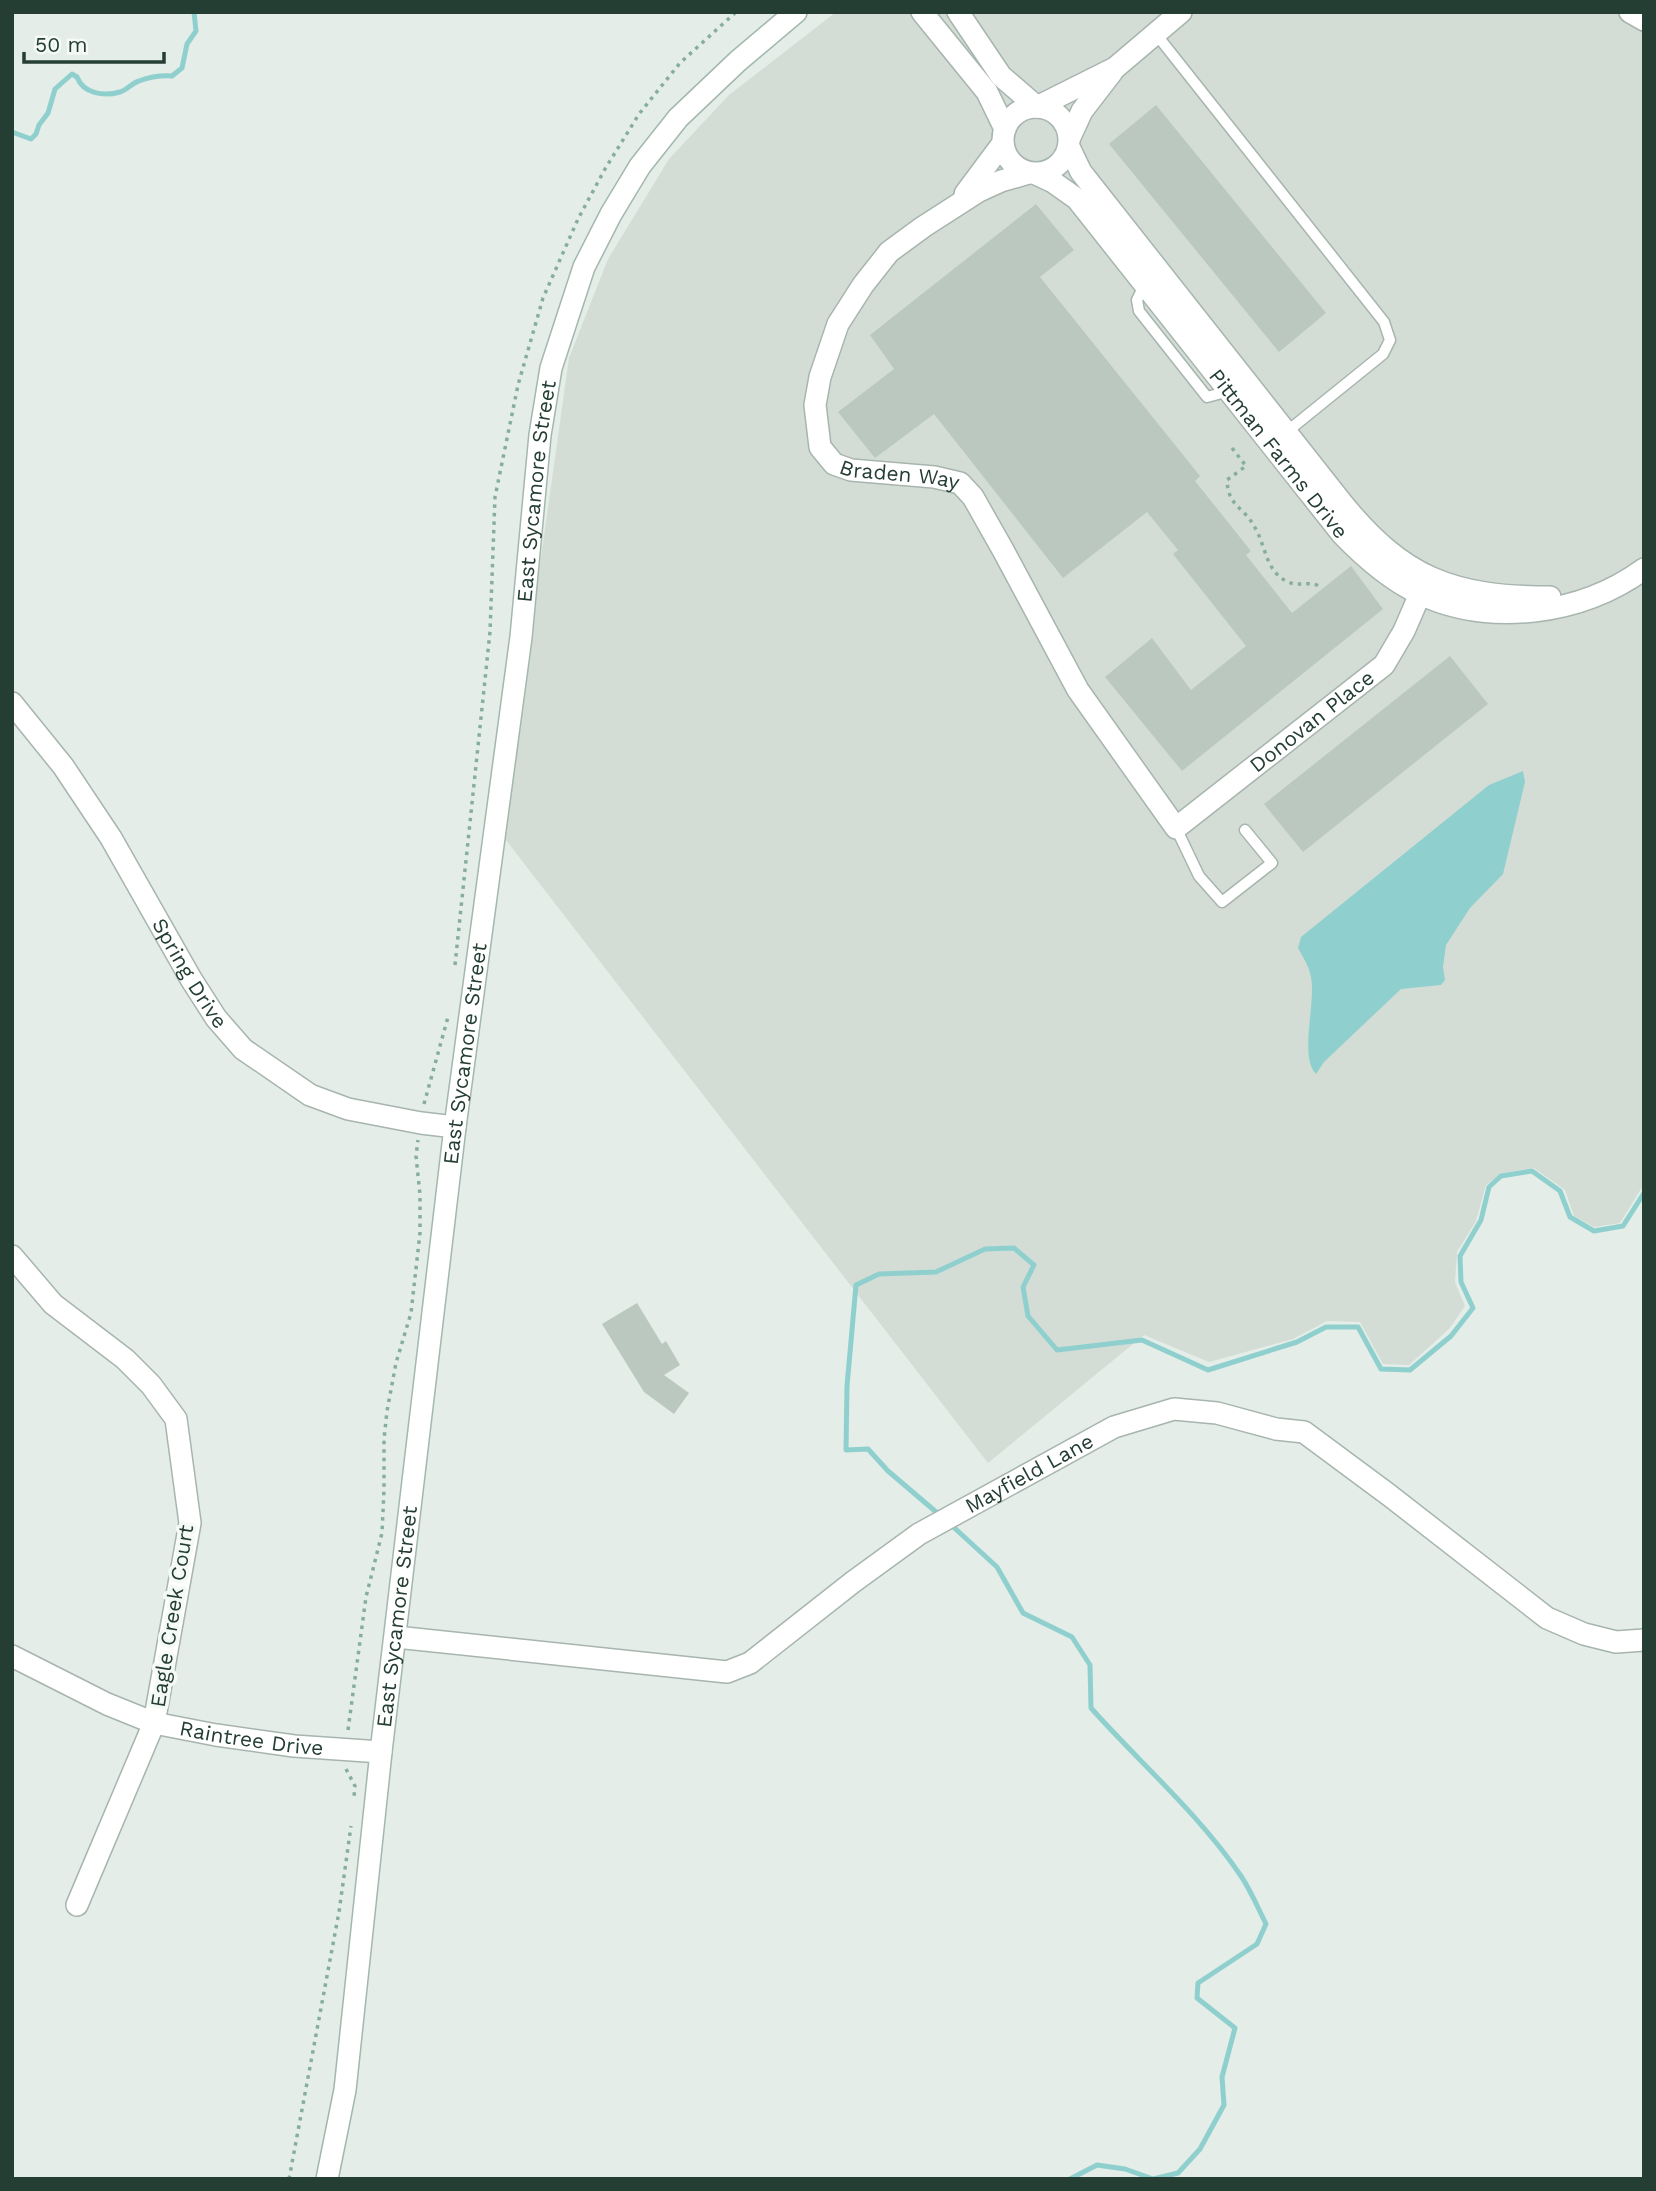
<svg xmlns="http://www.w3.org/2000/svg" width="1656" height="2191" viewBox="0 0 1656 2191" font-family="'Work Sans',sans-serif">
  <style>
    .built { fill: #d3ddd6 }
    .water { fill: #8fd0ce }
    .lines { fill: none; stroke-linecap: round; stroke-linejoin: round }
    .stream { stroke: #8fd0ce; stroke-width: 5 }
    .building { fill: #bac8c0 }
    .service-casing { stroke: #a7b5ae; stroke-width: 13 }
    .minor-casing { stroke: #a7b5ae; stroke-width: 24 }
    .secondary-casing { stroke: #a3b8ad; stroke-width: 24 }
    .path { stroke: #86af9b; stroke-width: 3.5; stroke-dasharray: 3.5 5; stroke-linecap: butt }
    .service { stroke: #fff; stroke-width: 10 }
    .minor { stroke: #fff; stroke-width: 21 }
    .secondary { stroke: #fff; stroke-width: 21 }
    .labels { text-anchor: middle; stroke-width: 7; stroke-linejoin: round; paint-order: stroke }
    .street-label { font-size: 21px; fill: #243e33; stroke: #f5faf6 }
  </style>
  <rect width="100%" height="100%" fill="#e4ede8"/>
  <!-- built -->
  <path class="built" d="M836 12H1644V1184L1620 1223 1594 1227 1574 1216 1565 1190 1534 1168 1502 1173 1486 1185 1476 1221 1457 1252 1455 1282 1465 1306 1449 1329 1409 1365 1383 1364 1360 1322 1327 1321 1293 1339 1209 1362 1144 1335 988 1463 502 835 569 358 608 259 669 159 729 95Z"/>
  <!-- water -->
  <path class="water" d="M1523 771 1525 782 1503 874 1470 908 1446 945 1443 967 1445 980 1441 985 1401 989 1324 1062 1316 1074C1298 1055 1318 998 1310 973 1308 964 1302 956 1298 948L1301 937 1489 785Z"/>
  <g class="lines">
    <!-- stream -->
    <path class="stream" d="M12 132 31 139 36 134 39 125 48 113 55 89 72 74 77 77C83 93 103 97 120 92 127 90 132 83 139 81 150 77 160 75 172 76L182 68 187 44 196 31 194 12
      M942 1517 888 1471 868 1449 846 1450 847 1386 856 1285 879 1274 936 1272 985 1249 1014 1248 1034 1265 1023 1287 1028 1316 1057 1350 1142 1340 1208 1370 1297 1342 1326 1327H1358L1381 1369 1410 1370 1451 1336 1473 1308 1461 1282 1460 1256 1481 1220 1489 1187 1501 1176 1532 1171 1560 1191 1570 1217 1594 1231 1623 1226 1644 1193
      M949 1523 997 1567 1023 1613 1072 1637 1090 1665 1091 1708C1141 1764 1198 1813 1241 1876 1251 1891 1258 1908 1266 1924L1257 1944 1198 1983 1197 1998 1235 2028 1222 2077 1224 2105 1200 2149 1178 2173 1153 2179
      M1070 2179 1097 2165 1125 2169 1153 2179"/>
  </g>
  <!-- building -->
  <path class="building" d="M1156 105 1326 313 1279 352 1109 144Z
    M1036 204 1074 250 1040 277 1200 476 1195 481 1251 551 1246 555 1292 613 1351 566 1383 609 1182 771 1105 677 1152 638 1191 690 1246 646 1173 554 1178 550 1147 512 1063 578 934 414 875 458 838 412 894 369 870 335Z
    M1450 656 1488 704 1303 852 1264 804Z
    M637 1303 662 1344 666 1341 680 1365 664 1375 689 1393 674 1414 644 1392 602 1324Z"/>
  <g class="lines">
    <defs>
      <path id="service" d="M1156 34 1384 322 1390 340 1383 354 1284 434
        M1145 284 1137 300 1139 311 1207 397 1229 391
        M1176 828 1199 876 1222 902 1272 863 1245 830"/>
      <g id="minor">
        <path d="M922 12 987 92 1005 129"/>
        <path d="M958 12 1001 76 1037 107 1115 68 1181 12"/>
        <path d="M1630 12 1644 20"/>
        <circle cx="1036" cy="140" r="33"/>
        <path d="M1070 137 1082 111 1112 72"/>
        <path d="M1069 147 1081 172 1342 503C1404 579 1453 597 1550 597"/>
        <path id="s1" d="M1029 173 1001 181 979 191 923 227 889 252 863 285 838 324 820 377 815 405 820 447 834 464 851 470 934 477 960 483 973 497 1003 550 1078 690 1176 828 1384 665 1404 631 1420 594"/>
        <path id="s2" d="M1036 174 1053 182 1077 199 1342 534C1365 558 1389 579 1418 593 1489 627 1581 615 1644 569"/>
        <path d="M965 194 1003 143"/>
        <path id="s3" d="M12 703 63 766 111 838 191 979 216 1018 243 1049 310 1095 348 1109 421 1123 455 1127"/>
        <path d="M12 1256 53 1304 125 1359 151 1385 176 1419 190 1523 154 1723 77 1905"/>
        <path id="s4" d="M396 1637 727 1672 750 1663 853 1582 919 1534 1114 1427 1174 1409 1217 1413 1276 1429 1304 1432 1389 1495 1547 1618 1584 1634 1616 1642 1644 1640"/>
        <path id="s5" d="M12 1656 107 1704 154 1723 216 1735 294 1746 381 1752"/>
      </g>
      <g id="secondary">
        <path id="s6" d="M327 2179 345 2090 381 1752 455 1127 521 637 540 435 551 368 584 267 611 214 640 166 678 118 738 61 796 12"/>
      </g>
    </defs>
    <!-- service casing -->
    <use href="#service" class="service-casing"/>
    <!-- minor casing -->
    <use href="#minor" class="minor-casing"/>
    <!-- secondary casing -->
    <use href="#secondary" class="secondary-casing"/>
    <!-- path -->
    <path class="path" d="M1232 448 1246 466 1227 480C1228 507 1244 507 1254 526 1266 545 1265 570 1286 581 1298 588 1311 579 1322 588
      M455 965 490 632 495 497 518 385 543 298 578 219 605 169 639 114 680 63 736 12
      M424 1104 448 1017
      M348 1730 366 1597 382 1533 384 1490V1439L387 1411 396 1363 411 1313 420 1233V1195L416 1156 418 1140
      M346 1769 355 1786 354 1797
      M289 2179 339 1912 351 1826"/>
    <!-- service -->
    <use href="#service" class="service"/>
    <!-- minor -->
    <use href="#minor" class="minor"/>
    <!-- secondary -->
    <use href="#secondary" class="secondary"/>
  </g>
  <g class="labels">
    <!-- street labels -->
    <g class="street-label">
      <text dy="7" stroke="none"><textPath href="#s2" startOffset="373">Pittman Farms Drive</textPath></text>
      <text dy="7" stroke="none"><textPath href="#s1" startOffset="466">Braden Way</textPath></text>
      <text dy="7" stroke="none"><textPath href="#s6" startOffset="1701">East Sycamore Street</textPath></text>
      <text dy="7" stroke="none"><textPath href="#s1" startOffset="1108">Donovan Place</textPath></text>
      <text dy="7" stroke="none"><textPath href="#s3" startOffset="324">Spring Drive</textPath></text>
      <text dy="7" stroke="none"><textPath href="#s6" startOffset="1134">East Sycamore Street</textPath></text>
      <text dy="7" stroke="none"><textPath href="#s4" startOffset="696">Mayfield Lane</textPath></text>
      <text transform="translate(172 1616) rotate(-81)" y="7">Eagle Creek Court</text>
      <text dy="7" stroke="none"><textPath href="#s6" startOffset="567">East Sycamore Street</textPath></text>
      <text dy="7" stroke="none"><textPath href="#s5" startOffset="256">Raintree Drive</textPath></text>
    </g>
  </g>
  <!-- border -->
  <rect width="1656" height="2191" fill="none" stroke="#243e33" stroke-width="28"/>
  <!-- scale -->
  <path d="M24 52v10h140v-10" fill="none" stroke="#243e33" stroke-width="3.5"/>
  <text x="35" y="52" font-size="21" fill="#243e33" stroke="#f5faf6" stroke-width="5" paint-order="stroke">50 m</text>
</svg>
